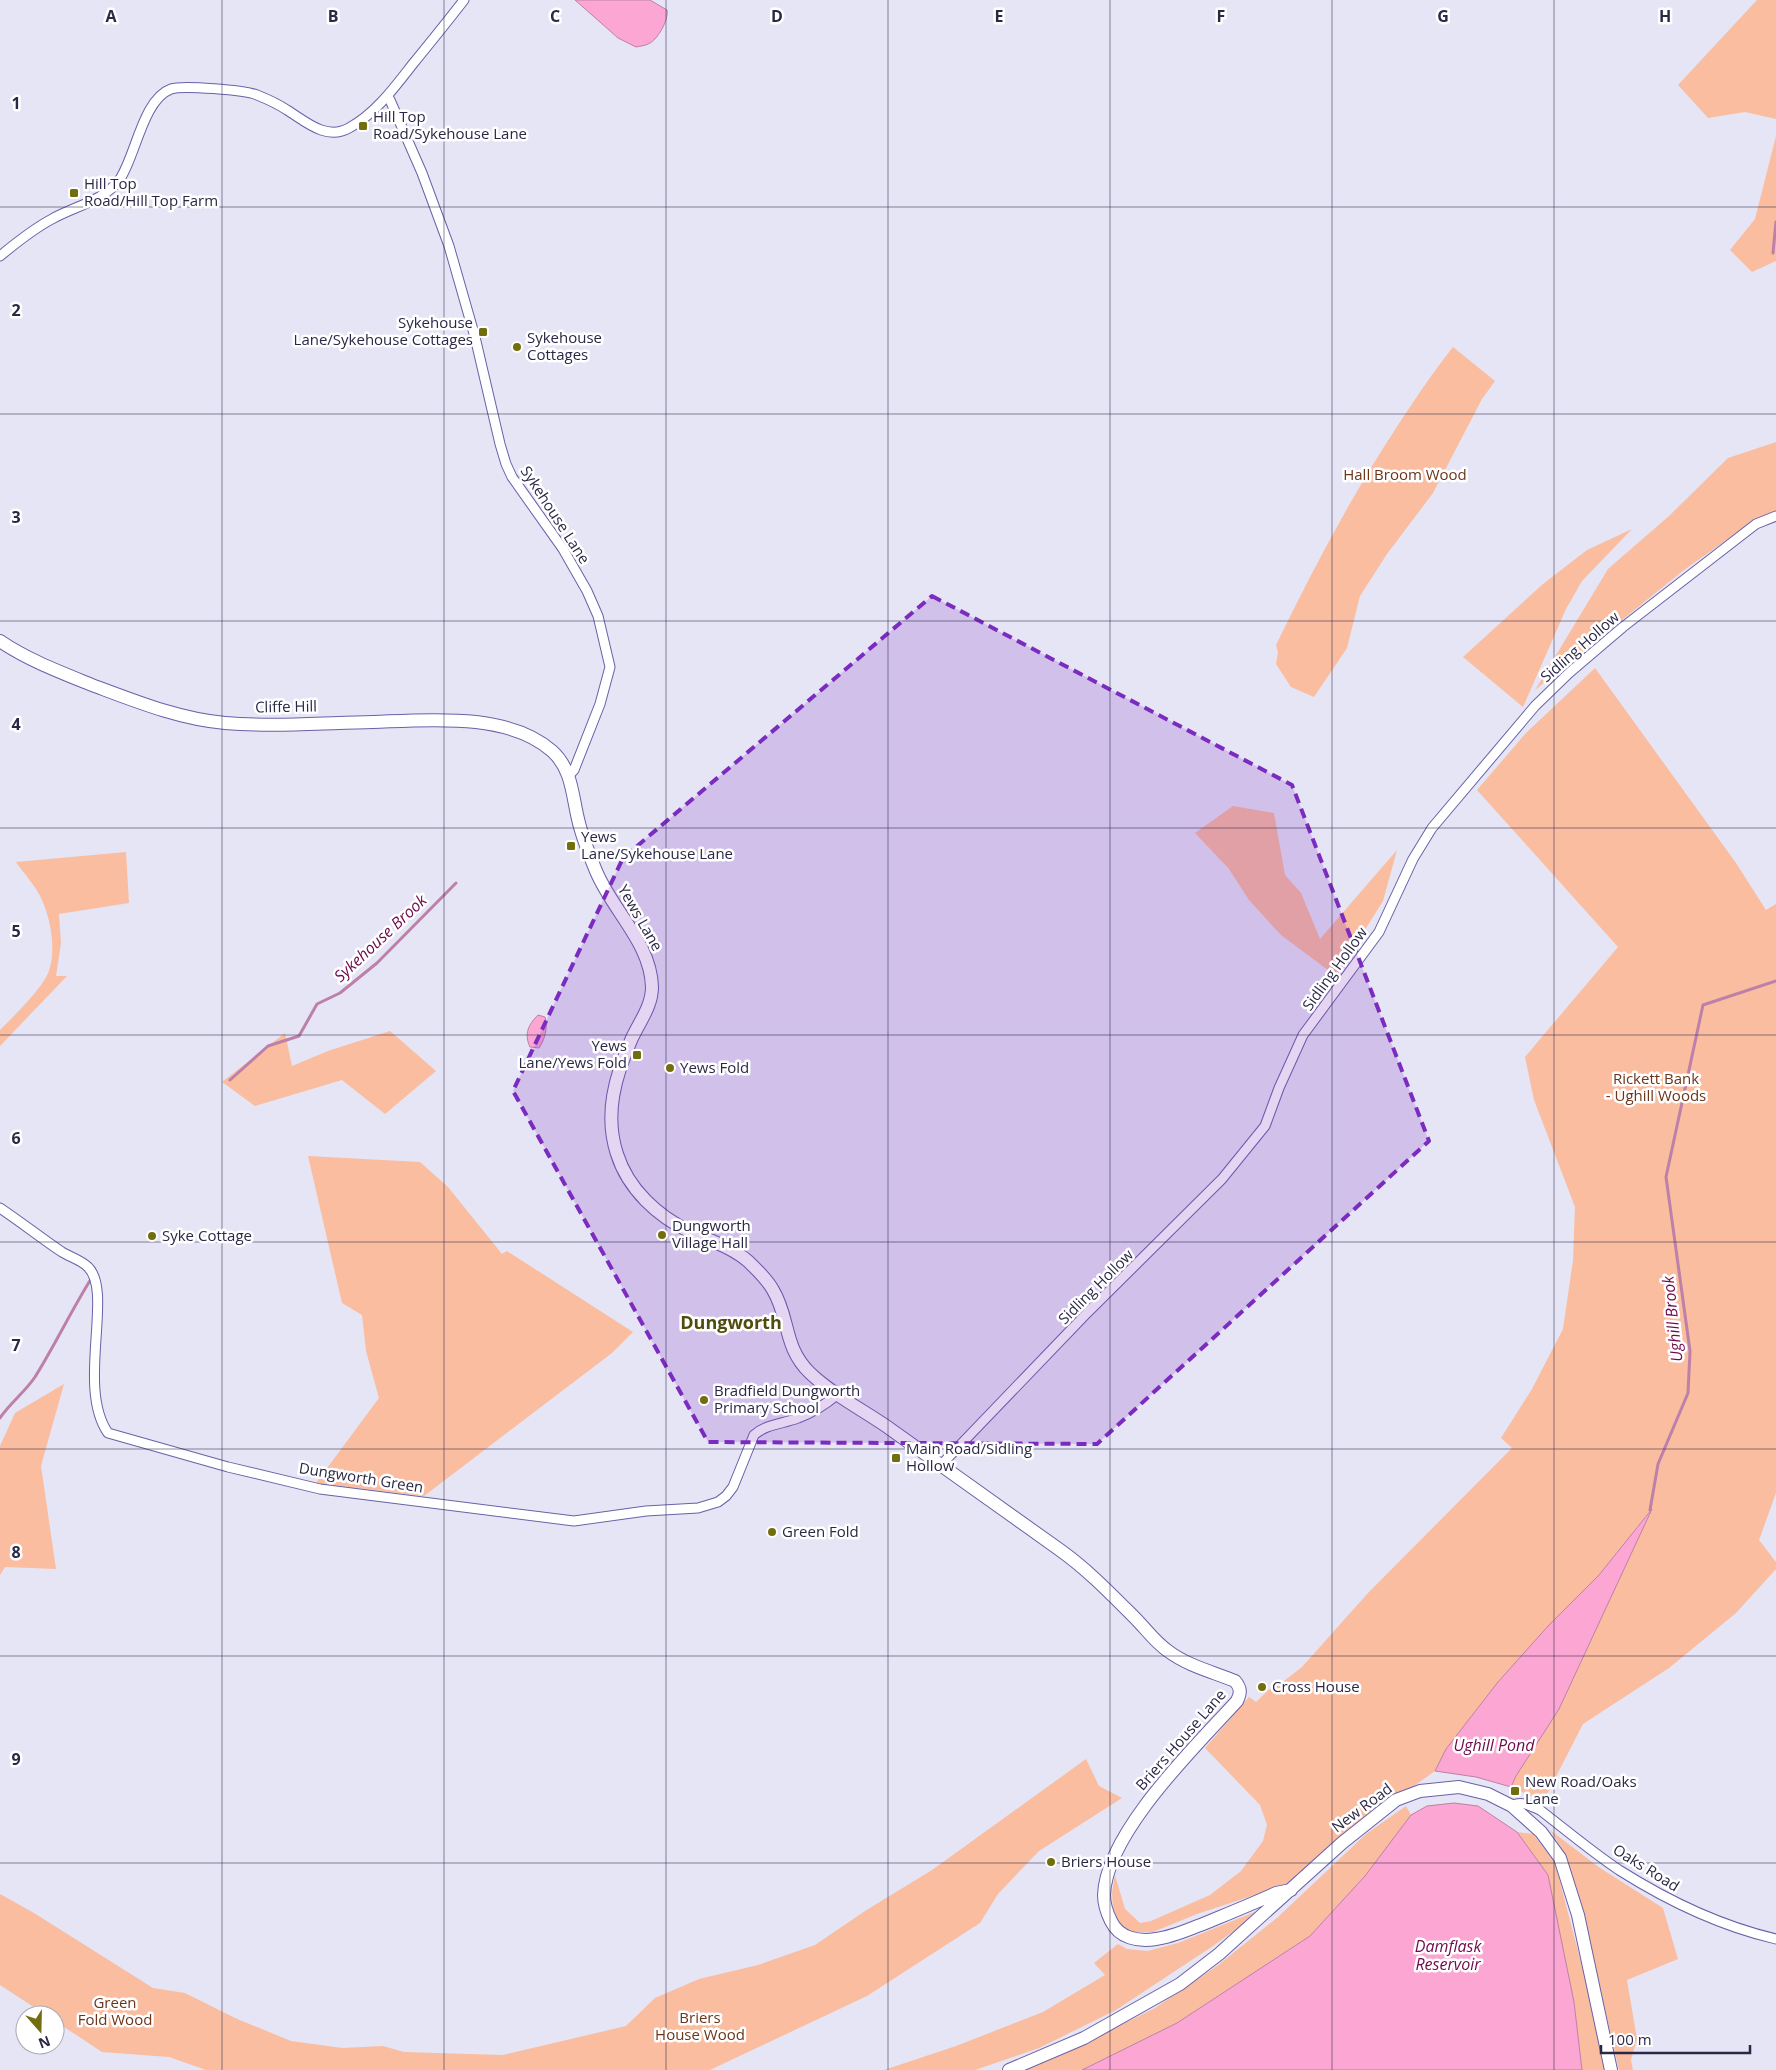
<svg xmlns="http://www.w3.org/2000/svg" width="1776" height="2070" viewBox="0 0 1776 2070" font-family="'Open Sans',sans-serif">
  <style>
    .green { fill: #fabda0 }
    .water { fill: #fba6d3; stroke: #bd80a9 }
    .lines { fill: none; stroke-linecap: round; stroke-linejoin: round }
    .stream { stroke: #bd80a9; stroke-width: 3 }
    .street-casing { stroke: #6961a7; stroke-width: 11 }
    .secondary-casing { stroke: #6961a7; stroke-width: 14 }
    .street { stroke: #fff; stroke-width: 9 }
    .secondary { stroke: #fff; stroke-width: 12 }
    .marked { fill: #7b2cbf; fill-opacity: 0.2; stroke: #7b2cbf; stroke-width: 4; stroke-dasharray: 10 6; stroke-linejoin: round }
    .grid { fill: none; stroke: #2b2846; stroke-width: 1; stroke-opacity: 0.55 }
    .poi-dot { fill: #726e0d; stroke: #fff; stroke-width: 2 }
    .labels { text-anchor: middle; stroke-width: 5; stroke-linejoin: round; paint-order: stroke }
    .poi-label { font-size: 15px; fill: #2b2846; stroke: #fff; text-anchor: start }
    .park-label { font-size: 15px; fill: #6b3519; stroke: #fff }
    .street-label { font-size: 15px; fill: #2b2846; stroke: #fff }
    .water-label { font-size: 16px; font-style: italic; fill: #6e0a4c; stroke: #fff }
    .quarter-label { font-size: 18px; font-weight: bold; fill: #4f4c0e; stroke: #fff }
    .grid-label { font-size: 16px; text-anchor: middle; font-weight: bold; fill: #2b2846; stroke: #fff; stroke-width: 5; stroke-linejoin: round; paint-order: stroke }
  </style>
  <rect width="100%" height="100%" fill="#e5e5f5"/>
  <!-- green -->
  <path class="green" d="M1757 0H1776V119L1745 112 1708 118 1678 85Z
    M1776 136V261L1752 272 1730 250 1755 219Z
    M1453 347 1495 381 1482 399 1433 493 1387 554 1360 596 1347 648 1314 697 1291 687 1276 664 1278 652 1276 645C1313 569 1352 495 1398 425 1416 398 1433 372 1453 347Z
    M1776 442V511L1753 521 1684 570 1535 690 1608 569 1669 516 1728 458Z
    M1632 529 1582 581 1566 609 1523 707 1463 657 1543 584 1587 550Z
    M1595 668 1736 863 1766 910 1776 904V1493L1759 1540 1776 1562V1569L1736 1613 1669 1668 1583 1724 1543 1802 1511 1787 1516 1776 1559 1709 1650 1511 1599 1575 1549 1625 1498 1682 1446 1749 1435 1771 1414 1786 1382 1802 1288 1884 1197 1914 1153 1932H1132L1124 1928 1117 1919 1113 1907 1112 1893 1115 1875 1125 1909 1140 1923 1151 1921 1210 1895 1241 1871 1263 1841 1267 1825 1260 1805 1205 1748 1249 1697 1256 1702 1279 1680 1284 1681 1302 1667 1368 1593 1512 1448 1501 1438 1532 1389 1563 1329 1573 1260 1575 1207 1534 1100 1525 1057 1618 947 1477 790 1526 733Z
    M1233 806 1274 813 1285 875 1301 893 1320 939 1397 850 1383 901 1336 976 1281 935 1249 900 1229 869 1195 833Z
    M126 852 129 903 59 914 61 943 56 976H67L0 1046V1030C13 1017 43 988 49 971 56 950 51 920 42 900 36 886 24 874 16 862Z
    M390 1031 436 1071 385 1114 342 1080 255 1106 222 1082 285 1033 292 1066 328 1051Z
    M308 1156 420 1162 448 1187 502 1254 507 1251 633 1332 612 1353 424 1496 316 1483 379 1398 366 1351 362 1315 342 1303Z
    M64 1384 41 1466 56 1569 5 1567 0 1575V1446L15 1413Z
    M1086 1759 1099 1786 1122 1798 1039 1851 998 1894 980 1923 867 1996 710 2070H206L169 2057 102 2052 55 2021V2015H46L0 1985V1894L34 1913 153 1988 185 1993 235 2018 291 2041 342 2048 383 2046 404 2052 503 2055 626 2026 655 1998 699 1979 758 1965 815 1945 865 1911 932 1870Z
    M1406 1806 1411 1815 1365 1876 1310 1936 1177 2023 1082 2070H1023L1069 2051 1155 2008 1217 1966 1278 1917 1366 1834Z
    M1550 1830 1600 1868 1663 1908 1678 1959 1627 1980 1637 2039 1631 2060 1633 2070H1619L1583 1914 1566 1855Z
    M1517 1832 1533 1834 1555 1863 1591 2001 1605 2070H1582L1574 2002 1548 1875Z
    M1267 1907 1213 1946 1116 2010 1039 2048 975 2070H884L956 2046 1043 2012 1105 1975 1094 1963 1118 1944 1127 1949 1147 1951 1178 1943Z"/>
  <!-- water -->
  <path class="water" d="M575 0H650L667 10C669 20 657 41 648 44 644 46 640 46 636 47L618 38Z
    M538 1015 545 1017C548 1028 545 1039 539 1048L530 1047C524 1034 528 1025 538 1015Z
    M1652 1509 1559 1709 1516 1776 1511 1787 1476 1777 1435 1771 1446 1749 1498 1682 1549 1625 1599 1575Z
    M1454 1803 1478 1806 1517 1832 1548 1875 1574 2002 1582 2070H1082L1177 2023 1310 1936 1365 1876 1411 1815 1427 1806Z"/>
  <g class="lines">
    <!-- stream -->
    <path class="stream" d="M1773 253 1776 222
      M230 1080 268 1046 299 1036 317 1004 340 993 377 963 456 883
      M0 1418C10 1403 25 1392 35 1377 55 1345 71 1311 91 1279
      M1650 1510 1658 1464 1688 1393 1690 1351 1666 1177 1703 1005 1776 981"/>
    <defs>
      <path id="street" d="M387 96 390 100 422 173 449 246 475 337 500 444 506 464 512 477 563 549 587 591 598 616 610 667 600 704 574 770 569 775
        M0 256C17 242 33 229 52 219 75 206 104 201 120 179 136 155 143 99 171 89 182 85 245 90 257 95 267 99 278 104 287 110 305 121 326 141 349 128 375 114 394 88 412 65 430 43 447 22 464 0
        M0 1208C21 1222 41 1238 62 1252 70 1257 81 1260 88 1267 114 1292 76 1387 108 1433L228 1467 320 1489 574 1521 646 1511 698 1508 718 1502 726 1496 733 1487 754 1435C766 1424 783 1424 798 1418 812 1413 826 1404 838 1394
        M941 1465 1087 1313 1222 1179 1265 1126 1279 1088 1303 1035 1379 932 1413 859 1432 828 1535 706 1569 673 1623 627 1756 524 1776 516
        M1512 1806C1521 1800 1531 1806 1540 1810 1566 1830 1592 1852 1619 1870 1668 1901 1720 1926 1776 1939"/>
      <path id="secondary" d="M0 641C28 660 60 672 92 685 135 701 179 719 225 723 274 727 324 723 373 722 428 720 508 712 552 751 572 769 572 794 578 819 582 837 589 854 596 871 612 910 651 943 652 987 652 1006 640 1021 632 1038 615 1076 604 1114 617 1154 628 1189 658 1217 691 1232 711 1241 732 1247 749 1262 757 1270 767 1279 773 1290 790 1318 783 1347 810 1373 832 1394 861 1409 886 1426 944 1467 1002 1509 1060 1550 1088 1570 1111 1594 1135 1618 1146 1629 1155 1642 1168 1651 1188 1666 1213 1672 1235 1681 1241 1688 1241 1693 1237 1701 1196 1746 1106 1833 1104 1895 1104 1905 1107 1913 1111 1921 1119 1938 1138 1942 1156 1939 1172 1937 1187 1930 1203 1924 1227 1914 1252 1904 1276 1893L1291 1890
        M1009 2070 1084 2038 1180 1984 1219 1954 1342 1843 1396 1800 1420 1791 1459 1787 1488 1794 1512 1806 1541 1832 1560 1858 1578 1915 1611 2070"/>
    </defs>
    <!-- street casing -->
    <use href="#street" class="street-casing"/>
    <!-- secondary casing -->
    <use href="#secondary" class="secondary-casing"/>
    <!-- street -->
    <use href="#street" class="street"/>
    <!-- secondary -->
    <use href="#secondary" class="secondary"/>
  </g>
  <!-- marked area -->
  <path class="marked" d="M932 596 1292 785 1429 1141 1097 1444 708 1442 513 1091 623 858Z"/>
  <!-- grid -->
  <path class="grid" d="M222 0V2070M444 0V2070M666 0V2070M888 0V2070M1110 0V2070M1332 0V2070M1554 0V2070M0 207H1776M0 414H1776M0 621H1776M0 828H1776M0 1035H1776M0 1242H1776M0 1449H1776M0 1656H1776M0 1863H1776"/>
  <!-- markers -->
  <g class="poi-dot">
    <rect x="358" y="121" width="10" height="10" rx="2.5"/>
    <rect x="69" y="188" width="10" height="10" rx="2.5"/>
    <rect x="478" y="327" width="10" height="10" rx="2.5"/>
    <circle cx="517" cy="347" r="5"/>
    <rect x="566" y="841" width="10" height="10" rx="2.5"/>
    <rect x="632" y="1050" width="10" height="10" rx="2.5"/>
    <circle cx="670" cy="1068" r="5"/>
    <circle cx="662" cy="1235" r="5"/>
    <circle cx="152" cy="1236" r="5"/>
    <circle cx="704" cy="1400" r="5"/>
    <rect x="891" y="1453" width="10" height="10" rx="2.5"/>
    <circle cx="772" cy="1532" r="5"/>
    <circle cx="1262" cy="1687" r="5"/>
    <rect x="1510" y="1786" width="10" height="10" rx="2.5"/>
    <circle cx="1051" cy="1862" r="5"/>
  </g>
  <g class="labels">
    <!-- poi labels -->
    <g class="poi-label">
      <text x="373" y="122">Hill Top<tspan x="373" dy="17">Road/Sykehouse Lane</tspan></text>
      <text x="84" y="189">Hill Top<tspan x="84" dy="17">Road/Hill Top Farm</tspan></text>
      <text x="473" y="328" text-anchor="end">Sykehouse<tspan x="473" dy="17">Lane/Sykehouse Cottages</tspan></text>
      <text x="527" y="343">Sykehouse<tspan x="527" dy="17">Cottages</tspan></text>
      <text x="581" y="842">Yews<tspan x="581" dy="17">Lane/Sykehouse Lane</tspan></text>
      <text x="627" y="1051" text-anchor="end">Yews<tspan x="627" dy="17">Lane/Yews Fold</tspan></text>
      <text x="680" y="1073">Yews Fold</text>
      <text x="672" y="1231">Dungworth<tspan x="672" dy="17">Village Hall</tspan></text>
      <text x="162" y="1241">Syke Cottage</text>
      <text x="714" y="1396">Bradfield Dungworth<tspan x="714" dy="17">Primary School</tspan></text>
      <text x="906" y="1454">Main Road/Sidling<tspan x="906" dy="17">Hollow</tspan></text>
      <text x="782" y="1537">Green Fold</text>
      <text x="1272" y="1692">Cross House</text>
      <text x="1525" y="1787">New Road/Oaks<tspan x="1525" dy="17">Lane</tspan></text>
      <text x="1061" y="1867">Briers House</text>
    </g>
    <!-- park labels -->
    <g class="park-label">
      <text x="1405" y="480">Hall Broom Wood</text>
      <text x="1656" y="1084">Rickett Bank<tspan x="1656" dy="17">- Ughill Woods</tspan></text>
      <text x="115" y="2008">Green<tspan x="115" dy="17">Fold Wood</tspan></text>
      <text x="700" y="2023">Briers<tspan x="700" dy="17">House Wood</tspan></text>
    </g>
    <!-- street labels -->
    <g class="street-label">
      <text transform="translate(555 515) rotate(57)" y="5">Sykehouse Lane</text>
      <text transform="translate(1580 647) rotate(-41)" y="5">Sidling Hollow</text>
      <text transform="translate(286 707) rotate(-1)" y="5">Cliffe Hill</text>
      <text transform="translate(640 918) rotate(60)" y="5">Yews Lane</text>
      <text transform="translate(1335 969) rotate(-54)" y="5">Sidling Hollow</text>
      <text transform="translate(1096 1287) rotate(-45)" y="5">Sidling Hollow</text>
      <text transform="translate(361 1478) rotate(9)" y="5">Dungworth Green</text>
      <text transform="translate(1181 1740) rotate(-49)" y="5">Briers House Lane</text>
      <text transform="translate(1362 1808) rotate(-37)" y="5">New Road</text>
      <text transform="translate(1646 1868) rotate(32)" y="5">Oaks Road</text>
    </g>
    <!-- water labels -->
    <g class="water-label">
      <text transform="translate(380 938) rotate(-43)" y="6">Sykehouse Brook</text>
      <text transform="translate(1672 1319) rotate(-96)" y="6">Ughill Brook</text>
      <text x="1494" y="1751">Ughill Pond</text>
      <text x="1448" y="1952">Damflask<tspan x="1448" dy="18">Reservoir</tspan></text>
    </g>
    <!-- quarter labels -->
    <g class="quarter-label">
      <text x="731" y="1329">Dungworth</text>
    </g>
  </g>
  <g class="grid-label">
    <text x="111" y="22">A</text>
    <text x="333" y="22">B</text>
    <text x="555" y="22">C</text>
    <text x="777" y="22">D</text>
    <text x="999" y="22">E</text>
    <text x="1221" y="22">F</text>
    <text x="1443" y="22">G</text>
    <text x="1665" y="22">H</text>
    <text x="16" y="109">1</text>
    <text x="16" y="316">2</text>
    <text x="16" y="523">3</text>
    <text x="16" y="730">4</text>
    <text x="16" y="937">5</text>
    <text x="16" y="1144">6</text>
    <text x="16" y="1351">7</text>
    <text x="16" y="1558">8</text>
    <text x="16" y="1765">9</text>
  </g>
  <!-- north arrow -->
  <g transform="translate(40 2030) rotate(160)"><circle r="24" fill="#ffffff" stroke="#aaa9b5"/>
  <path d="M0-4L9 19L0 12L-9 19Z" fill="#726e0d"/>
  <text y="-8" font-size="14" font-weight="bold" text-anchor="middle" fill="#2b2846">N</text>
  </g>
  <!-- scale -->
  <path d="M1601 2045v8h149v-8" fill="none" stroke="#2b2846" stroke-width="2.5"/>
  <text x="1608" y="2045" font-size="15" fill="#2b2846" stroke="#ffffff" stroke-width="4" paint-order="stroke">100 m</text>
</svg>
